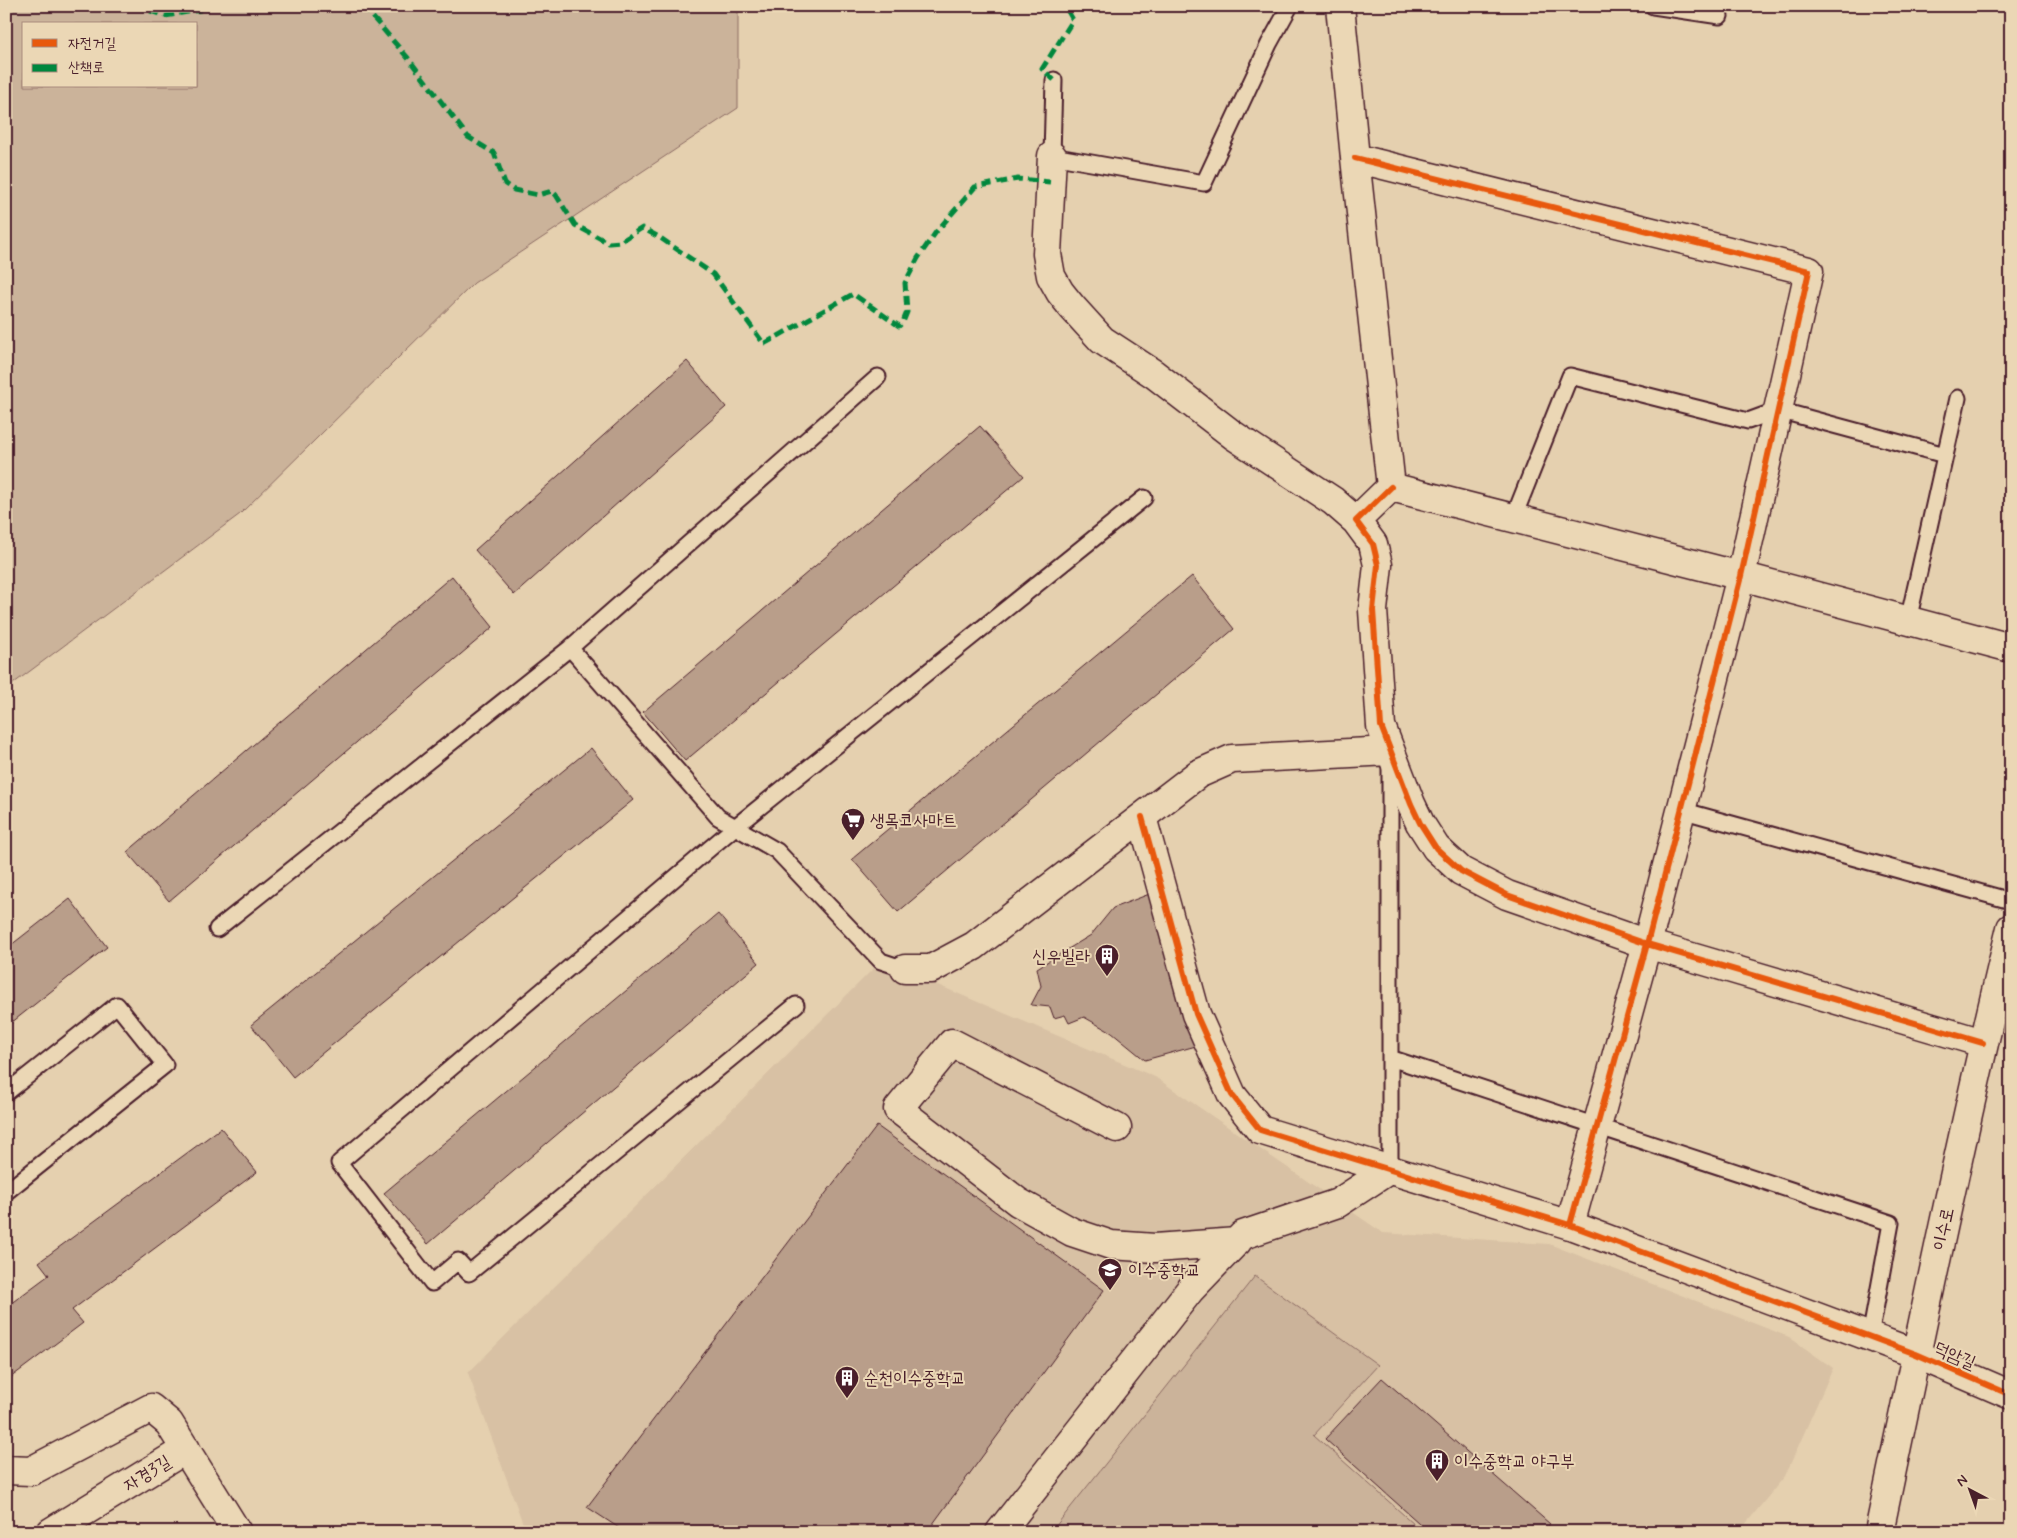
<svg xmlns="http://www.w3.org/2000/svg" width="2017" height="1538" viewBox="0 0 2017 1538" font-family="Mynerve,'Poor Story',sans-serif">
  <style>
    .built { fill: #d8c1a4 }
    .green { fill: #cbb39a; stroke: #8a6962; fill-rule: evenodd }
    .building { fill: #b99e8a; stroke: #4a1f2b }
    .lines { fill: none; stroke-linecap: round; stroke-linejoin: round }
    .service-casing { stroke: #4a1f2b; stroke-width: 19 }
    .minor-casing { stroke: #4a1f2b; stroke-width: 31 }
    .tertiary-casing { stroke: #4a1f2b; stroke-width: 31 }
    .secondary-casing { stroke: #4a1f2b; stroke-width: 31 }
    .service { stroke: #ebd7b5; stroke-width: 15 }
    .minor { stroke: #ebd7b5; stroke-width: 28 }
    .tertiary { stroke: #ebd7b5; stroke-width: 28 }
    .secondary { stroke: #ebd7b5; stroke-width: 28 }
    .quiet { stroke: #00873e; stroke-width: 5; stroke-dasharray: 10 5; stroke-linecap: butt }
    .cycleway-casing { stroke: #ebd7b5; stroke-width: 9 }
    .cycleway { stroke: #e8590c; stroke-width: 6 }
    .labels { text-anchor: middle; stroke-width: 4; stroke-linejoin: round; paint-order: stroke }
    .poi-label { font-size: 18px; fill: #4a1f2b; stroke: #ebd7b5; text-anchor: start }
    .street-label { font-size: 18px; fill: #4a1f2b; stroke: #ebd7b5 }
  </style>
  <rect width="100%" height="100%" fill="#e5d0af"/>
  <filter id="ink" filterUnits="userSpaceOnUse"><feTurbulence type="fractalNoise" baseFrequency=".02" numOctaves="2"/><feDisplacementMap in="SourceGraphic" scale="10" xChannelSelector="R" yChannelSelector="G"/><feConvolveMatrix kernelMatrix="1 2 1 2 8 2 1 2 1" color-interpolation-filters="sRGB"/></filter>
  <g filter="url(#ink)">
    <!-- built -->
    <path class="built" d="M881 961 1155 1077 1383 1233 1549 1244 1789 1337 1833 1368 1785 1476 1739 1532H526L468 1373Z"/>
    <!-- green -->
    <path class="green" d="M6 6H738V108L474 283 240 514 6 689ZM24 24H196V86H24Z
      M1255 1276 1378 1365 1314 1435 1423 1532H1051Z"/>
    <!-- building -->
    <path class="building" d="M687 361 726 407 514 595 475 550Z
      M980 426 1024 476 685 761 643 712Z
      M452 576 493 627 169 901 127 852Z
      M1192 576 1234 629 898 912 852 859Z
      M591 748 633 800 293 1077 251 1025Z
      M1152 893 1196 1046 1145 1060 1112 1033 1084 1017 1069 1023 1065 1015 1054 1018 1050 1007 1031 1005 1041 986 1037 968 1091 935 1113 908Z
      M70 899 107 947 6 1027V949Z
      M718 914 759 963 428 1244 384 1193Z
      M877 1126 1104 1290 927 1532H625L587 1507Z
      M221 1128 257 1172 72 1310 83 1323 6 1381V1307L49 1275 39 1262Z
      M1382 1378 1550 1524 1544 1532H1429L1325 1439Z"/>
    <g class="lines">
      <defs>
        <path id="service" d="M1653 6 1720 16
          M1054 80 1052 156 1204 183 1269 44 1290 6
          M1513 519 1570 376 1748 421 1778 410 1945 455
          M1908 621 1958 398
          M570 648 718 817 777 851 881 961 905 969
          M1390 767V1169
          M1681 810 2011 901
          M217 929 570 648 878 377
          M796 1005 469 1273 458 1261 432 1283 339 1163 735 827 1144 498
          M1390 1058 1891 1223 1870 1337
          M6 1093 117 1005 165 1065 6 1192"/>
        <path id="minor" d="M1340 6 1355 158 1391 487 1741 576 2011 648
          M1052 156 1047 254 1051 276 1060 292 1072 307 1102 340 1154 374 1233 435 1333 501 1356 521
          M1355 158 1809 271 1741 576 1647 944 1570 1225
          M1391 487 1356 521 1373 544 1378 565 1373 610 1381 726 1411 804 1420 823 1436 848 1461 871 1507 895 1647 944 1983 1043
          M1142 817 1196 1014 1232 1095 1260 1130 1570 1225 1916 1354
          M905 969H931L974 946 1198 774 1232 759 1390 751
          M1117 1128 952 1043 898 1109 1018 1202 1072 1232 1111 1245 1155 1248 1237 1242
          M6 1470 31 1471 151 1408 169 1423 237 1532
          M51 1532 186 1449
          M1000 1532 1190 1290 1243 1235 1338 1203 1390 1169"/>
        <path id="tertiary" d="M1916 1354 2011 1395"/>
        <path id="secondary" d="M1879 1532C1921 1330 1963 1128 2011 928"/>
      </defs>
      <!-- service casing -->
      <use href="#service" class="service-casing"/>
      <!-- minor casing -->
      <use href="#minor" class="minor-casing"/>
      <!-- tertiary casing -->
      <use href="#tertiary" class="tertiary-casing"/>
      <!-- secondary casing -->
      <use href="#secondary" class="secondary-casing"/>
      <!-- service -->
      <use href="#service" class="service"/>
      <!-- minor -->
      <use href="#minor" class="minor"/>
      <!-- tertiary -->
      <use href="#tertiary" class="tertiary"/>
      <!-- secondary -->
      <use href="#secondary" class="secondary"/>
      <!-- quiet -->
      <path class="quiet" d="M136 6 165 16 200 10 206 6
        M363 6 408 58 468 137 494 153 505 184 514 190 538 195 552 191 556 195 575 225 609 243 620 242 642 228 659 237 713 274 764 344 853 294 899 326 903 322 907 312 905 283 918 258 936 232 975 187 1018 179 1050 182
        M1054 80 1042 69 1073 20 1065 6"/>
      <defs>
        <path id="cycleway" d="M1355 158 1809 271 1741 576 1647 944 1570 1225
          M1391 487 1356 521 1373 544 1378 565 1373 610 1381 726 1411 804 1420 823 1436 848 1461 871 1507 895 1647 944 1983 1043
          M1142 817 1196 1014 1232 1095 1260 1130 1570 1225 1916 1354 2011 1395"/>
      </defs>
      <!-- cycleway casing -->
      <use href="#cycleway" class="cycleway-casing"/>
      <!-- cycleway -->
      <use href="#cycleway" class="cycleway"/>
    </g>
  </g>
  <!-- icons -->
  <defs>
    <symbol id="supermarket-pin" viewBox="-11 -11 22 30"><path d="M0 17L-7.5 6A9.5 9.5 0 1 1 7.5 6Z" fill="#4a1f2b" stroke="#ebd7b5"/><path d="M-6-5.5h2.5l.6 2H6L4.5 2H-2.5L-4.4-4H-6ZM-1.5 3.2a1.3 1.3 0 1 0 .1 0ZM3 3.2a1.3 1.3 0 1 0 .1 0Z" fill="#fff"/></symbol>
    <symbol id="building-pin" viewBox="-11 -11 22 30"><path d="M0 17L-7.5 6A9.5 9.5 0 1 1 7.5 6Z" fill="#4a1f2b" stroke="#ebd7b5"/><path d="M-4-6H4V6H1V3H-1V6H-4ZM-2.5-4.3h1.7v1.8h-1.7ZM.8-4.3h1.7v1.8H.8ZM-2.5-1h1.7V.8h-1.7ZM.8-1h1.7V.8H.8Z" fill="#fff"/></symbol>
    <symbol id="school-pin" viewBox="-11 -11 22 30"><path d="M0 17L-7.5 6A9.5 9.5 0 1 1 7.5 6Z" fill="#4a1f2b" stroke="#ebd7b5"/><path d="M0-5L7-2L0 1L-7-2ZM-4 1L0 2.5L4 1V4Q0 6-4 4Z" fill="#fff"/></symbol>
  </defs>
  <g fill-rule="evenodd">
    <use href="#supermarket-pin" x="839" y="806" width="28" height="38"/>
    <use href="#building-pin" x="1093" y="942" width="28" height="38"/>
    <use href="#school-pin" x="1096" y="1256" width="28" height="38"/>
    <use href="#building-pin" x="833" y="1364" width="28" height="38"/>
    <use href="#building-pin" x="1423" y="1447" width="28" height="38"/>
  </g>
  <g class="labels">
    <!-- poi labels -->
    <g class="poi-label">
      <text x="870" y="826">생목코사마트</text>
      <text x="1090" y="962" text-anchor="end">신우빌라</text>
      <text x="1128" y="1276">이수중학교</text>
      <text x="864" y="1384">순천이수중학교</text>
      <text x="1454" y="1467">이수중학교 야구부</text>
    </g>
    <!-- street labels -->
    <g class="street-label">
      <text transform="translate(1943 1229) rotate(-78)" y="6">이수로</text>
      <text transform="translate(1955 1355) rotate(23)" y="6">덕암길</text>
      <text transform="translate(147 1473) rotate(-32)" y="6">자경3길</text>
    </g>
  </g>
  <!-- margin -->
  <rect width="2017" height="1538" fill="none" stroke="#ebd7b5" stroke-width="25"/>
  <rect x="12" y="12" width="1992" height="1513" fill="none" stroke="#4a1f2b" stroke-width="2" filter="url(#ink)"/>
  <!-- legend -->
  <rect x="22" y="22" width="175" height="65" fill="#ebd7b5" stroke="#ab8d7e"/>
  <rect x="32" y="39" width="25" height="8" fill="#e8590c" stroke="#ab8d7e"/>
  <text x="68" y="48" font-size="15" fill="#4a1f2b">자전거길</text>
  <rect x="32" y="64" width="25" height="8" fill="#00873e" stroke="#ab8d7e"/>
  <text x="68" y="72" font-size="15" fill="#4a1f2b">산책로</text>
  <!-- north arrow -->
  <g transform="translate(1970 1490) rotate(319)" stroke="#ebd7b5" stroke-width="4" paint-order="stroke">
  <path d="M0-4L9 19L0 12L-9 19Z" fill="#4a1f2b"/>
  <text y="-8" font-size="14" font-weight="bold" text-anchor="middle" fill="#4a1f2b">N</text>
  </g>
</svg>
